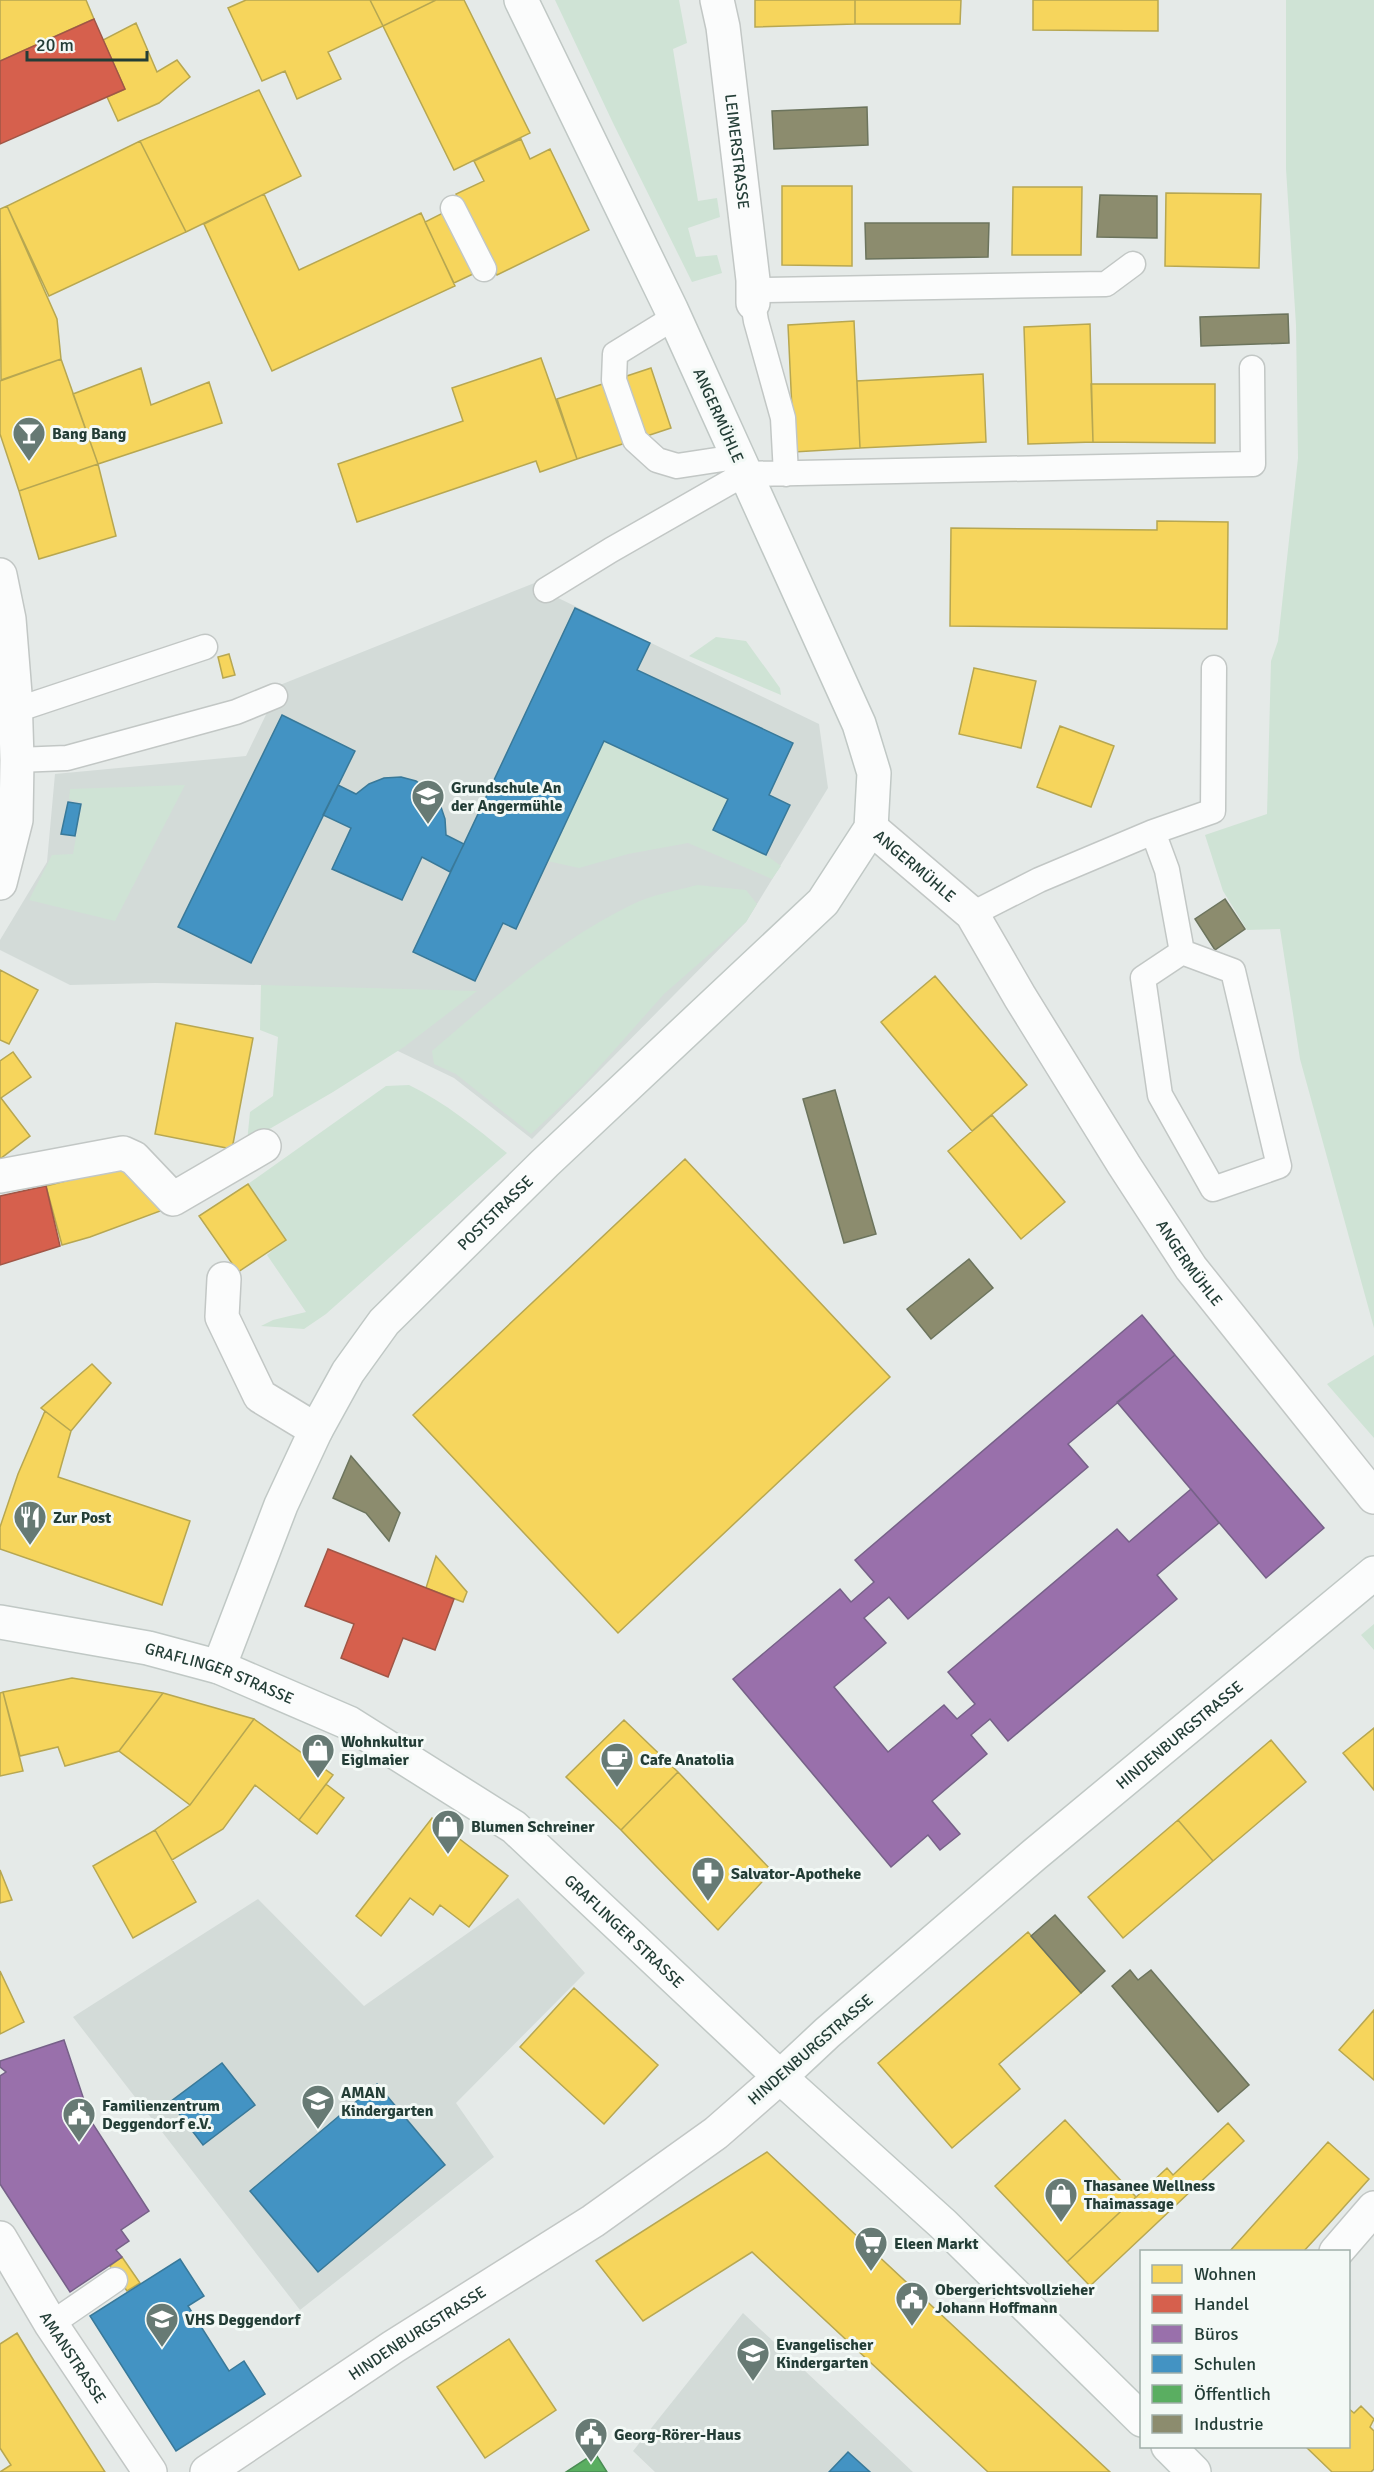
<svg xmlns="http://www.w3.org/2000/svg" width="1374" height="2472" viewBox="0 0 1374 2472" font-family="Signika,sans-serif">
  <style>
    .built { fill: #d3dbd8 }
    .green { fill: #cfe3d5 }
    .homes { fill: #f6d55c; stroke: #b7a751; stroke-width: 1.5 }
    .shops { fill: #d6604d; stroke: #a05646; stroke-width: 1.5 }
    .offices { fill: #9970ab; stroke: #766188; stroke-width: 1.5 }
    .schools { fill: #4393c3; stroke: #397999; stroke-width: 1.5 }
    .public { fill: #5aae61; stroke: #4a8c54; stroke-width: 1.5 }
    .industry { fill: #8c8c6e; stroke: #6c745d; stroke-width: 1.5 }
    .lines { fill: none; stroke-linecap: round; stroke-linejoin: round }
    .lane-casing { stroke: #c2c7c5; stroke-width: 27 }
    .street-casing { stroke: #c2c7c5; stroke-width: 36 }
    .secondary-casing { stroke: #c0c8c5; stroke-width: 36 }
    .lane { stroke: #fbfcfc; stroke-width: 24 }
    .street { stroke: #fbfcfc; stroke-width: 33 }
    .secondary { stroke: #fbfcfc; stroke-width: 33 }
    .labels { text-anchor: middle; stroke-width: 6; stroke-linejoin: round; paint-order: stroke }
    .street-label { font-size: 16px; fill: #233d36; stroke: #f3f9f6 }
    .poi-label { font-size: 16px; font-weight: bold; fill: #233d36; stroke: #f3f9f6; text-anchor: start }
  </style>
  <rect width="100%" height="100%" fill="#e5eae8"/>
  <!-- built -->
  <path class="built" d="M537 582 554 596 819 724 828 788 746 922 532 1139 454 1078 261 985 155 983 70 985 0 950V940L47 862 55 774 246 756 275 696V687Z
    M518 1898 585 1973 456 2103 494 2157 300 2310 73 2017 258 1899 364 2006Z
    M743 2313 913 2472H655L633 2451Z"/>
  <!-- green -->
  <path class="green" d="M555 0H679L687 43 673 49 698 201 717 198 720 217 688 228 696 257 717 255 722 273 692 282 613 123Z
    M1286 0H1374V1328L1300 1059 1280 929 1247 930 1223 891 1205 835 1267 814 1271 661 1278 641 1298 458 1296 325 1286 169Z
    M716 637 746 641 780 688 781 695 689 656Z
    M604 741 728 799 714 830 766 855 781 866 772 879 688 843 628 854 579 868 547 861Z
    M185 785 115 921 29 900 52 855 73 854 82 803 69 799 70 789Z
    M697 885 746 890 757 904 746 922 664 994 583 1085 531 1134 456 1074 434 1064 432 1051C494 998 557 941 631 905 651 895 675 891 697 885Z
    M261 985 477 991 404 1047 333 1092 247 1142 250 1112 273 1096 278 1037 260 1030Z
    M409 1085C446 1103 476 1128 507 1153L326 1314 304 1329 261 1326 273 1320 306 1312 267 1255 286 1239 248 1184 386 1086Z
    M1374 1355V1438L1327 1384Z
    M1374 1624V1650L1361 1635Z"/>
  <!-- homes -->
  <path class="homes" d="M0 0H86L94 19 0 61Z
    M246 0H370L383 26 328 52 341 79 297 99 285 71 262 81 228 8Z
    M370 0H436L383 26Z
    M436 0H464L530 133 454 170 383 26Z
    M755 0H855V24L755 27Z
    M855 0H961L960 24H855Z
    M1033 0H1158V31L1033 30Z
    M136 23 157 72 177 60 190 77 159 103 118 121 107 97 125 89 103 40Z
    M259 90 301 176 186 232 140 141Z
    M521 139 530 159 550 149 589 230 497 275 492 265 454 283 425 222 461 204 456 194 484 181 474 161Z
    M140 141 186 232 49 296 7 206Z
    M782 186H852V266L782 265Z
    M1013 187H1082L1081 255H1012Z
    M1166 193 1261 194 1259 268 1165 266Z
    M264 194 299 270 421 213 455 286 272 371 204 224Z
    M7 206 57 319 61 359 1 380 0 209Z
    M854 321 860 448 794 452 788 325Z
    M1090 324 1093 442 1028 444 1024 327Z
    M541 358 577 459 540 472 536 461 357 522 338 464 463 421 452 388Z
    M61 359 98 464 19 491 0 434V381Z
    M141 368 151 405 209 382 222 423 98 464 73 394Z
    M651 368 671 428 577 459 557 399Z
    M983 374 986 442 860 448 857 381Z
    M1091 384H1215V443L1093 442Z
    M98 464 116 536 39 559 19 491Z
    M1157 521 1228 522 1227 629 950 626 951 528 1157 530Z
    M229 654 235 675 223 678 218 657Z
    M974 668 1036 681 1021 748 959 734Z
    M1060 726 1114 746 1091 807 1037 787Z
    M0 970 38 990 9 1044 0 1040Z
    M935 976 1027 1085 972 1131 881 1022Z
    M176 1023 253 1038 232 1149 155 1134Z
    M13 1052 31 1077 1 1098 30 1136 0 1159V1061Z
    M992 1115 1065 1202 1021 1239 948 1151Z
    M685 1159 890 1377 618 1633 413 1415Z
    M128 1165 163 1210 90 1237 62 1245 46 1186Z
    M248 1184 286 1240 238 1272 199 1216Z
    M92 1364 111 1383 71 1431 41 1408Z
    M45 1411 71 1431 58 1477 190 1521 162 1605 0 1549V1527L18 1474Z
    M436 1556 467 1592 463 1602 426 1588Z
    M72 1678 163 1693 119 1751 65 1766 58 1747 20 1756 3 1692Z
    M3 1692 23 1771 0 1776V1693Z
    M163 1693 254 1719 190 1805 119 1751Z
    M254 1719 333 1775 299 1820 255 1785 223 1829 172 1860 155 1830 190 1805Z
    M624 1720 678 1772 621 1830 566 1777Z
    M1374 1728V1790L1343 1753Z
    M1271 1740 1306 1782 1213 1861 1178 1820Z
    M678 1772 772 1871 718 1930 621 1830Z
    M326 1784 344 1798 317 1834 299 1820Z
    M432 1818 508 1876 469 1927 440 1905 433 1915 410 1898 381 1936 356 1916Z
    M1178 1820 1213 1861 1123 1938 1088 1897Z
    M155 1830 196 1902 133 1938 93 1866Z
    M0 1870 12 1900 0 1903Z
    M1028 1932 1081 1993 999 2064 1020 2089 952 2148 878 2063Z
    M0 1971 24 2022 0 2034Z
    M574 1988 658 2065 604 2124 520 2047Z
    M1374 2010V2080L1339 2050Z
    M1065 2120 1136 2197 1067 2262 995 2186Z
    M1228 2123 1244 2141 1090 2286 1067 2262 1167 2168 1173 2175Z
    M1328 2142 1369 2179 1326 2227 1303 2252H1229Z
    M767 2152 1009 2378 1110 2472H988L752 2252 643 2321 596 2261Z
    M122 2257 140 2283 127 2291 110 2266Z
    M17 2333 34 2361 105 2472H0L11 2465 0 2448V2344Z
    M509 2339 556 2410 485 2458 437 2387Z
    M1361 2406 1374 2419 1370 2427 1374 2431V2469L1371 2472H1332L1305 2446H1348V2408L1354 2413Z"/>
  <!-- shops -->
  <path class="shops" d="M94 19 125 89 0 144V61Z
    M46 1186 60 1246 0 1265V1196Z
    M328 1549 454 1599 435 1650 403 1638 388 1677 341 1658 354 1624 305 1606Z"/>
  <!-- offices -->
  <path class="offices" d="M1142 1315 1175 1355 1068 1444 1088 1467 908 1619 889 1597 864 1618 886 1643 834 1687 888 1752 944 1705 957 1719 975 1704 948 1672 1117 1529 1129 1542 1191 1489 1219 1523 1157 1575 1177 1599 1008 1741 990 1719 971 1735 987 1754 932 1801 960 1834 940 1850 928 1835 891 1867 733 1679 840 1589 851 1602 874 1582 855 1560Z
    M1175 1355 1324 1528 1266 1578 1117 1402Z
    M64 2040 91 2121 149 2211 121 2230 129 2241 116 2250 122 2257 70 2292 0 2184V2076L6 2072 0 2067V2061Z"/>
  <!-- schools -->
  <path class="schools" d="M575 608 650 643 637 670 793 743 769 795 790 805 766 855 713 830 728 799 604 741 516 929 503 923 475 981 413 952Z
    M282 715 355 751 251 963 178 927Z
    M401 777 416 781 430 791 440 804 445 819 446 835 464 844 450 872 422 857 402 900 332 869 351 828 323 815 338 785 356 794 369 784 384 778Z
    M68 802 81 804 75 836 61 834Z
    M222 2063 255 2105 203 2145 170 2102Z
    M377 2084 445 2165 318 2272 250 2191Z
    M180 2259 204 2296 188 2306 229 2371 244 2361 265 2394 176 2451 90 2316Z
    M848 2452 870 2472H829Z"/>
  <!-- public -->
  <path class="public" d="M595 2453 607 2472H566Z"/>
  <!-- industry -->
  <path class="industry" d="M867 107 868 145 774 149 772 111Z
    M1100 195 1157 196V238L1097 237Z
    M865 223H989L988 257 866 259Z
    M1288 314 1289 343 1201 346 1200 317Z
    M1225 899 1245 929 1215 950 1195 919Z
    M835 1090 876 1234 844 1243 803 1099Z
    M969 1259 993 1288 931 1339 907 1309Z
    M351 1456 400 1513 389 1541 366 1513 333 1498Z
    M1055 1915 1105 1971 1081 1993 1031 1936Z
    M1130 1970 1138 1980 1151 1970 1249 2085 1218 2112 1112 1986Z"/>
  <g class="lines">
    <defs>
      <path id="lane" d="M453 208 484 269
        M753 286 766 290 1106 284 1133 264
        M753 303 756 321 783 418 786 474
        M675 317 615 354 614 380 635 440 657 460 677 466 736 457
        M546 590 611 550 744 474 1253 464 1252 368
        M16 710 205 647
        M17 760 67 758 236 712 275 696
        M1153 832 1213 811 1214 668
        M972 914 1039 880 1153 832 1167 870 1182 952 1143 978 1160 1095 1213 1189 1279 1166 1233 971 1182 952
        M51 2324 115 2280"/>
      <g id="street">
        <path id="s1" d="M717 0 723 27 753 280V303"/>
        <path d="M0 575 9 619 15 694 17 760 16 820 0 883"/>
        <path id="s2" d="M871 828 972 914 1020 997 1124 1165 1191 1268 1374 1497"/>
        <path d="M0 1176 123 1153 134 1158 173 1199 264 1146"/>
        <path d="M224 1279 222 1317 260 1396 316 1430"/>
        <path id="s3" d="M0 2238 51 2324 150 2472"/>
        <path d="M1336 2252 1374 2208"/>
        <path id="s4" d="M207 2472 393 2347 593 2221 716 2133 780 2077"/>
      </g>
      <g id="secondary">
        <path id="s5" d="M0 1622 148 1648 219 1667 349 1723 514 1827 780 2077 943 2224 1142 2420"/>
        <path id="s6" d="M219 1667 281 1505 316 1430 348 1372 384 1322 545 1163 823 902 871 828 874 773 859 724 671 309 521 0"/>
        <path id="s7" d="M780 2077 827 2033 1034 1855 1374 1573"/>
        <path d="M1168 2446 1194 2472"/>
      </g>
    </defs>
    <!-- lane casing -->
    <use href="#lane" class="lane-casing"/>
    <!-- street casing -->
    <use href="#street" class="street-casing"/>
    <!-- secondary casing -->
    <use href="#secondary" class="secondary-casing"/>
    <!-- lane -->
    <use href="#lane" class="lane"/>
    <!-- street -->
    <use href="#street" class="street"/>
    <!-- secondary -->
    <use href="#secondary" class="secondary"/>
  </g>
  <!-- icons -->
  <defs>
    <symbol id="bar-pin" viewBox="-11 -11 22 30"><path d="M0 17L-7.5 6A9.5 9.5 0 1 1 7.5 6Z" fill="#677a74" stroke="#f3f9f6"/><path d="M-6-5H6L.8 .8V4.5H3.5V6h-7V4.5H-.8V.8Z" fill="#fff"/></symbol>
    <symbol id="school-pin" viewBox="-11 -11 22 30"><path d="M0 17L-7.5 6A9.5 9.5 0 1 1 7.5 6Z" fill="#677a74" stroke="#f3f9f6"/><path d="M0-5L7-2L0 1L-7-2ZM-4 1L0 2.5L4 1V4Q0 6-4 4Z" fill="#fff"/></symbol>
    <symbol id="restaurant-pin" viewBox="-11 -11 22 30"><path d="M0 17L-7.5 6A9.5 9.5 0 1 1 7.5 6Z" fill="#677a74" stroke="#f3f9f6"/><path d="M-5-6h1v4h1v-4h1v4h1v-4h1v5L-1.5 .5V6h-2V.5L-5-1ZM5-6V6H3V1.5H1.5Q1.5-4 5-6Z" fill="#fff"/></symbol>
    <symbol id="shop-pin" viewBox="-11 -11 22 30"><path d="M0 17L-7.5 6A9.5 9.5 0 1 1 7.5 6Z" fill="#677a74" stroke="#f3f9f6"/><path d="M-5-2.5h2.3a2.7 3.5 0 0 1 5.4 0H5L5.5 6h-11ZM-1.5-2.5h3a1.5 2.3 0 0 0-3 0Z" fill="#fff"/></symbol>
    <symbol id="cafe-pin" viewBox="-11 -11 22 30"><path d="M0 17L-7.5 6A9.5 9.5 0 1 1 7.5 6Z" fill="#677a74" stroke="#f3f9f6"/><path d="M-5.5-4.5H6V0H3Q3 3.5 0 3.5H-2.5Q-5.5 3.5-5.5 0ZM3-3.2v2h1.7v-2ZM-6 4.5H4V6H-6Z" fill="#fff"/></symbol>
    <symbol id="pharmacy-pin" viewBox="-11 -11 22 30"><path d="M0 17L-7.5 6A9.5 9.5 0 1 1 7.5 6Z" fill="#677a74" stroke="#f3f9f6"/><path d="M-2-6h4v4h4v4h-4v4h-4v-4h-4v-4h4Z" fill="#fff"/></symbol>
    <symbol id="civic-pin" viewBox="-11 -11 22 30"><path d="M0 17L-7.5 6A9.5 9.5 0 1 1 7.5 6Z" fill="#677a74" stroke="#f3f9f6"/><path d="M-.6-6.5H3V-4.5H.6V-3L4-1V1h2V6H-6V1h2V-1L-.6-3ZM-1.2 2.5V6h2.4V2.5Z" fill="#fff"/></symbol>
    <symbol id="supermarket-pin" viewBox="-11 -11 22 30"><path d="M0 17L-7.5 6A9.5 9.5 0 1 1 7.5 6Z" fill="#677a74" stroke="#f3f9f6"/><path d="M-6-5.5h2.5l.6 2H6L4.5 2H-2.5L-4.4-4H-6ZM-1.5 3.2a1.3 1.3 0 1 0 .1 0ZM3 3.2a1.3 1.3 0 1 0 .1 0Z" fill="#fff"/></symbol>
    <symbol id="university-pin" viewBox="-11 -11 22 30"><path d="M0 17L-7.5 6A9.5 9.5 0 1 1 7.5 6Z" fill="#677a74" stroke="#f3f9f6"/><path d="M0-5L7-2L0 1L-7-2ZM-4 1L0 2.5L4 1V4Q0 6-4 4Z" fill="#fff"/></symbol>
  </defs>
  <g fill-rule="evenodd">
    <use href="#bar-pin" x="10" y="414" width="38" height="52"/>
    <use href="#school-pin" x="409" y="777" width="38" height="52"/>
    <use href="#restaurant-pin" x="11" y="1498" width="38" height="52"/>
    <use href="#shop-pin" x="299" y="1731" width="38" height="52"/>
    <use href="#cafe-pin" x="598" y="1740" width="38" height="52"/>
    <use href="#shop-pin" x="429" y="1807" width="38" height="52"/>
    <use href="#pharmacy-pin" x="689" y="1854" width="38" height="52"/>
    <use href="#school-pin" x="299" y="2082" width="38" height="52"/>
    <use href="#civic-pin" x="60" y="2095" width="38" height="52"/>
    <use href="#shop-pin" x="1042" y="2175" width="38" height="52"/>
    <use href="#supermarket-pin" x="852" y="2224" width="38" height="52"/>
    <use href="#civic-pin" x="893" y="2279" width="38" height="52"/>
    <use href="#university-pin" x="143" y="2300" width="38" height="52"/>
    <use href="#school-pin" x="734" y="2334" width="38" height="52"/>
    <use href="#civic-pin" x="572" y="2415" width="38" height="52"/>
  </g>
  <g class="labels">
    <!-- street labels -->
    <g class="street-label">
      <text dy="6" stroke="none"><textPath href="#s1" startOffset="153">LEIMERSTRASSE</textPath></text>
      <text transform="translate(719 415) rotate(66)" y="6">ANGERMÜHLE</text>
      <text dy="6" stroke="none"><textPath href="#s2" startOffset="58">ANGERMÜHLE</textPath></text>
      <text dy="6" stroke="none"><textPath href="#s6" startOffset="540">POSTSTRASSE</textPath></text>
      <text dy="6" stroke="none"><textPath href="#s2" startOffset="544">ANGERMÜHLE</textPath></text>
      <text dy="6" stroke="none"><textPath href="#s5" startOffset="226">GRAFLINGER STRASSE</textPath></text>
      <text dy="6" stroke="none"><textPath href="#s7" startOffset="526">HINDENBURGSTRASSE</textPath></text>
      <text dy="6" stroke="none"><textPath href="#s5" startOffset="712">GRAFLINGER STRASSE</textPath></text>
      <text transform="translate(810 2049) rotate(-41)" y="6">HINDENBURGSTRASSE</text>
      <text dy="6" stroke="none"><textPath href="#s4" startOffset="252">HINDENBURGSTRASSE</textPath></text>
      <text dy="6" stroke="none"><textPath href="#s3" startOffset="140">AMANSTRASSE</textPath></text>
    </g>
    <!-- poi labels -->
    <g class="poi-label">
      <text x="52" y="439">Bang Bang</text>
      <text x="451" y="793">Grundschule An<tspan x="451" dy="18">der Angermühle</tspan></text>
      <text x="53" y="1523">Zur Post</text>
      <text x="341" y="1747">Wohnkultur<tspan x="341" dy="18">Eiglmaier</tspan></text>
      <text x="640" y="1765">Cafe Anatolia</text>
      <text x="471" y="1832">Blumen Schreiner</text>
      <text x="731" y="1879">Salvator-Apotheke</text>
      <text x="341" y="2098">AMAN<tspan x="341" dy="18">Kindergarten</tspan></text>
      <text x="102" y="2111">Familienzentrum<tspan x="102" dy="18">Deggendorf e.V.</tspan></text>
      <text x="1084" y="2191">Thasanee Wellness<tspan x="1084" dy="18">Thaimassage</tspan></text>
      <text x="894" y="2249">Eleen Markt</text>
      <text x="935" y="2295">Obergerichtsvollzieher<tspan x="935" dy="18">Johann Hoffmann</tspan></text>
      <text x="185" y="2325">VHS Deggendorf</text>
      <text x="776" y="2350">Evangelischer<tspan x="776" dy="18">Kindergarten</tspan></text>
      <text x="614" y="2440">Georg-Rörer-Haus</text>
    </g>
  </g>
  <!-- legend -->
  <rect x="1140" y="2250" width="210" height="198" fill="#f3f9f6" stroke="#a0aea9" stroke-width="1.5"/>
  <rect x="1152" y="2265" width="30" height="18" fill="#f6d55c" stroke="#a0aea9" stroke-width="1.5"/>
  <text x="1194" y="2280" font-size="18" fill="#233d36">Wohnen</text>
  <rect x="1152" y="2295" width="30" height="18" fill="#d6604d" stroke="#a0aea9" stroke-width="1.5"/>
  <text x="1194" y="2310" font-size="18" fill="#233d36">Handel</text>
  <rect x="1152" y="2325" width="30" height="18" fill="#9970ab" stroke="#a0aea9" stroke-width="1.5"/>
  <text x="1194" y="2340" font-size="18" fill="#233d36">Büros</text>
  <rect x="1152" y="2355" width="30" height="18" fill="#4393c3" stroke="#a0aea9" stroke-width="1.5"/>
  <text x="1194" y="2370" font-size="18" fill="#233d36">Schulen</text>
  <rect x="1152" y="2385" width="30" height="18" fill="#5aae61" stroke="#a0aea9" stroke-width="1.5"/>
  <text x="1194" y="2400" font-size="18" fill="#233d36">Öffentlich</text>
  <rect x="1152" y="2415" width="30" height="18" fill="#8c8c6e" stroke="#a0aea9" stroke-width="1.5"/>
  <text x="1194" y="2430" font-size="18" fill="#233d36">Industrie</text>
  <!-- scale -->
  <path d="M27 51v9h120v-9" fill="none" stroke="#233d36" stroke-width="3"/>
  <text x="36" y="51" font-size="18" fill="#233d36" stroke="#f3f9f6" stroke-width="4.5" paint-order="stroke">20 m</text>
</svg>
